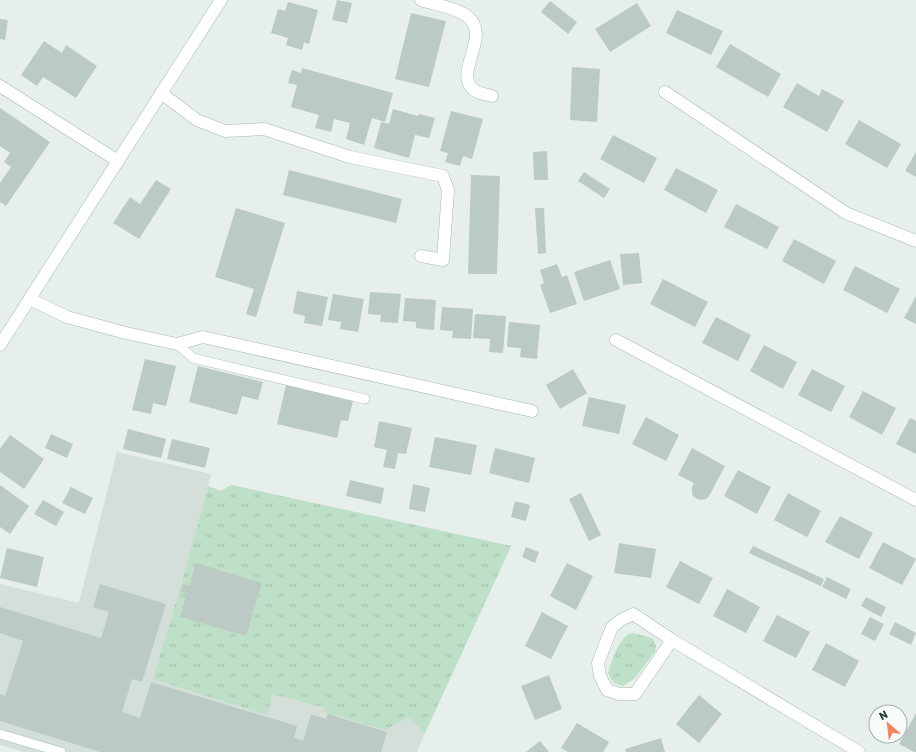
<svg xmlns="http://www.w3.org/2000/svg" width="916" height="752" viewBox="0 0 916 752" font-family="Rubik,sans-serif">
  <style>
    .built { fill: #d4dfda }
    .grass { fill: url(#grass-tufts) }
    .building { fill: #bbcac4 }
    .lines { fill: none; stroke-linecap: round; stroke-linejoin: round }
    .service-casing { stroke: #a8b8b2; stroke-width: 10 }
    .minor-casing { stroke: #a8b8b2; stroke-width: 13 }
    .secondary-casing { stroke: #a4bbb3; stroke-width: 13 }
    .service { stroke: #fff; stroke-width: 9 }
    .minor { stroke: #fff; stroke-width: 12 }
    .secondary { stroke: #fff; stroke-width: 12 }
  </style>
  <defs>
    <pattern id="grass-tufts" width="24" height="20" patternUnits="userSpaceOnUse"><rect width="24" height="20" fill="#bfe0c8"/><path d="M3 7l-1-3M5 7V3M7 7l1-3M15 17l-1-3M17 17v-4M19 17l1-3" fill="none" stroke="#a4c1ad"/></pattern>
  </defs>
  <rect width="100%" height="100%" fill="#e6efeb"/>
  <!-- built -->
  <path class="built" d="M117 452 211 474 208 486 221 491 231 485 511 546 425 733 417 752H24L0 745V584L79 603Z"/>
  <!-- grass -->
  <path class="grass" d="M231 485 511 546 425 733 408 717 386 730 324 712 325 708 273 694 267 715 153 679 182 582 208 486 221 491Z
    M632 633 645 636 653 639 656 646 655 652 634 679 623 686C614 684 612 682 608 673 612 661 619 636 632 633Z"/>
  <!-- building -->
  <path class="building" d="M337 0 352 3 347 23 332 20Z
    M550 1 577 22 568 34 541 12Z
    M288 2 318 10 309 44 304 42 302 50 286 45 288 38 271 33 278 9 285 11Z
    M637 3 651 26 610 52 595 29Z
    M677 10 723 31 711 55 666 33Z
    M411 13 446 21 429 87 395 79Z
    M0 19 8 20 5 40 0 39Z
    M44 41 62 53 66 45 97 66 76 98 43 77 37 86 21 75Z
    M730 44 781 74 768 97 716 67Z
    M572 67 600 69 597 122 570 120Z
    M302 68 393 93 385 122 372 118 364 145 346 139 350 123 334 119 331 132 315 128 319 115 291 107 297 85 288 83 292 70 301 73Z
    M797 83 819 96 822 89 844 101 827 132 783 107Z
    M0 108 50 142 6 206 0 202V183L11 167 4 162 10 153 0 146Z
    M393 109 418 116 419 114 435 118 429 138 415 135 409 158 374 148 381 122 389 124Z
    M451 111 483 119 472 159 463 156 460 166 445 162 448 153 440 151Z
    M859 120 901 144 887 168 845 144Z
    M613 135 657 158 644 183 600 159Z
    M547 151 548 180H534L533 152Z
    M916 152V177L905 171Z
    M676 168 718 190 706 213 664 190Z
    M289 170 402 199 396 223 283 195Z
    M584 172 610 189 604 198 578 181Z
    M471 175 500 176 497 274H468Z
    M156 180 171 189 139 239 113 223 130 197 140 204Z
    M736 204 779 227 767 249 724 227Z
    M236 208 285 223 256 317 246 314 254 289 215 277Z
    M535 208H544L546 253 538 254Z
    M794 239 836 261 824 284 782 261Z
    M639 253 642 283 623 285 620 254Z
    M610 260 620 289 584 301 574 272Z
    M557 264 562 277 567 275 577 304 550 313 540 285 544 283 540 270Z
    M855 266 900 289 887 313 843 290Z
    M663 279 708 302 695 327 650 304Z
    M297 291 328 297 322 326 304 323 305 316 293 313Z
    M370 292 401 294 398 323 380 322 381 315 368 314Z
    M333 294 364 299 358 332 340 329 341 322 328 320Z
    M916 296V324L904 318Z
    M405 298 436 300 434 330 416 328V322L403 321Z
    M442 307 473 309 471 339 452 338 453 331 440 330Z
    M475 314 506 316 503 353 489 352 490 339 473 338Z
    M716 317 751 335 738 361 702 343Z
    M509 322 540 325 537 359 520 357 521 348 507 347Z
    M764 345 797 362 783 389 750 371Z
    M145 359 176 366 166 406 153 403 151 414 132 410Z
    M198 366 263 382 258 400 242 396 237 415 189 402Z
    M573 369 587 393 560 409 546 385Z
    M812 369 845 386 831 412 798 395Z
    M286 385 353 401 348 421 341 420 337 438 277 424Z
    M863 391 896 408 882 435 849 417Z
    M589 397 626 405 619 434 582 426Z
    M646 417 679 435 666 461 632 444Z
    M910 418 916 421V454L896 444Z
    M379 421 412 428 406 454 398 453 395 469 383 467 387 450 374 447Z
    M128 429 166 439 161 458 123 449Z
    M51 434 73 444 67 458 45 448Z
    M10 435 44 459 24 489 0 472V449Z
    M435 437 477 445 471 475 429 467Z
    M172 439 210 448 205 468 167 459Z
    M495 448 535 458 529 483 489 473Z
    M692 448 725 466 709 496 706 499 701 500 697 499 693 496 692 492V487L694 483 678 475Z
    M738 470 771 487 757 514 724 496Z
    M350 480 384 488 381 504 346 496Z
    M413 484 430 488 425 512 409 509Z
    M0 485 29 506 10 534 0 527Z
    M71 487 93 498 85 514 62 503Z
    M581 493 601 535 589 541 569 499Z
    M788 493 821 511 807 537 774 520Z
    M43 500 64 512 56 526 34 514Z
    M515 501 530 505 526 521 511 517Z
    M840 516 873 533 859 559 825 542Z
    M883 542 916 559 902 585 869 568Z
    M619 543 656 549 651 578 614 573Z
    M753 546 824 579 821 586 749 553Z
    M526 547 539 552 535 563 522 557Z
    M7 548 44 557 37 587 0 578Z
    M680 561 713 578 699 604 666 587Z
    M196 563 262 583 246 636 180 617 187 593 181 591 183 584 189 586Z
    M567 563 593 576 576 610 550 596Z
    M827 577 851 589 846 599 822 587Z
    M100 584 166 604 142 682 132 679 122 712 140 718 151 682 297 726 294 738 303 741 311 714 326 719 328 714 387 732 381 752H100L0 721V694L5 696 23 641 0 633V607L101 638 109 612 93 607Z
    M727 589 760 607 746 633 713 616Z
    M866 597 886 607 881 617 861 606Z
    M542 612 568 626 551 659 525 646Z
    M777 615 810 632 796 658 763 641Z
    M870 617 884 624 875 641 861 634Z
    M895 622 916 633 911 645 889 634Z
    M826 643 859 661 845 687 812 670Z
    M549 675 562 709 535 720 521 686Z
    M699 695 722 714 699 743 676 724Z
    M916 713V752H914L899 744Z
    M577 723 609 742 603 752H568L561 748Z
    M661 738 665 752H626L625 749Z
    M540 741 549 752H526Z"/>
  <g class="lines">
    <defs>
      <path id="service" d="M177 344 193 358 365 399
        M0 734 61 752"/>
      <path id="minor" d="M421 0C433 4 457 8 467 16 493 36 452 72 474 90 478 94 487 94 492 96
        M0 86 118 161
        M665 92 846 213 916 241
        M161 93 197 120 225 131 264 129 350 157 443 176 448 190 443 260 421 256
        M30 299 67 317 126 333 177 344 203 337 532 411
        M616 340 916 500
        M672 640 635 694H619L607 690 600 676 598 663 612 627 621 620 633 614 672 640 859 752"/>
      <path id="secondary" d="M0 345 221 0"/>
    </defs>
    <!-- service casing -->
    <use href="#service" class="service-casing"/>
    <!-- minor casing -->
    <use href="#minor" class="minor-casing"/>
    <!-- secondary casing -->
    <use href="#secondary" class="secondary-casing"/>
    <!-- service -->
    <use href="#service" class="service"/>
    <!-- minor -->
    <use href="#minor" class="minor"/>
    <!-- secondary -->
    <use href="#secondary" class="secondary"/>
  </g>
  <!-- north arrow -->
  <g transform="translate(888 724) rotate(332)"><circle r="19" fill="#f7fbf9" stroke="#a3b1ad"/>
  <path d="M0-3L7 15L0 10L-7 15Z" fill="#f4845f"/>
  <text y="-6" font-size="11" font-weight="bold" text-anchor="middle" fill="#24423a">N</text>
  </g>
</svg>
